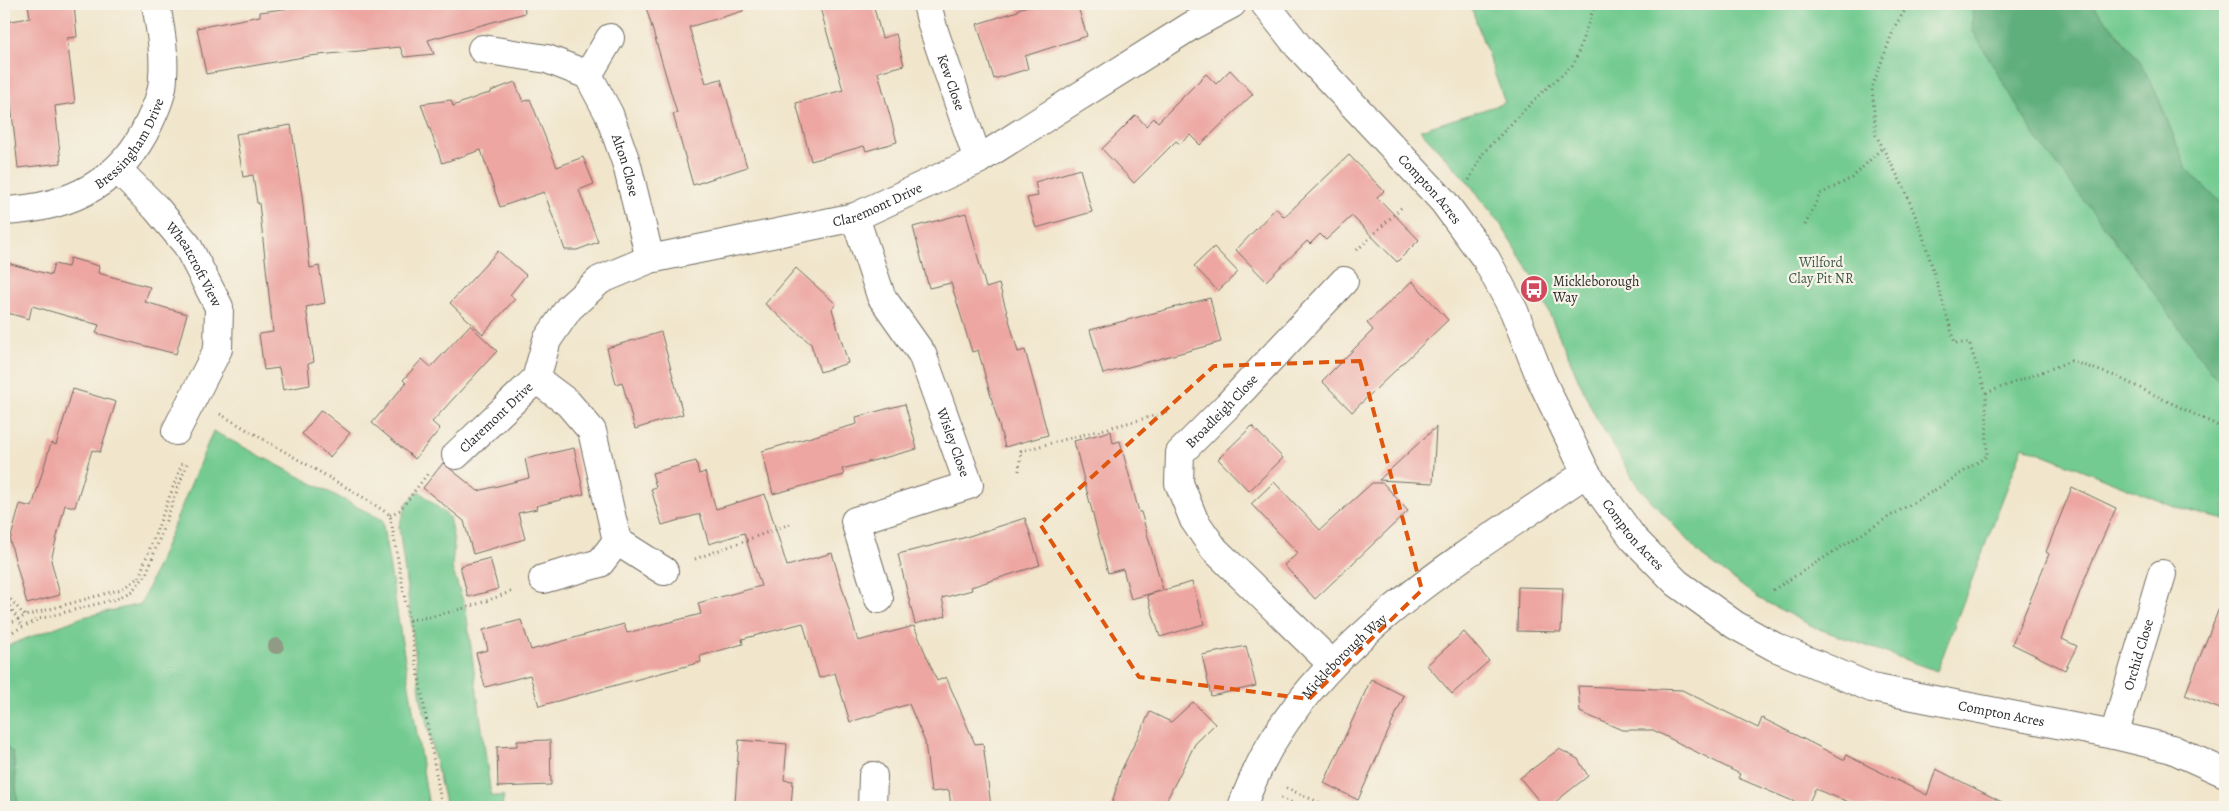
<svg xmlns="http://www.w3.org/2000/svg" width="2229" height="811" viewBox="0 0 2229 811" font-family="Alegreya,serif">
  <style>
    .green { fill: #73cb91; stroke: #4f7b5e }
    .forest { fill: #5eaf7b; stroke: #446d53 }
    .building { fill: #eda6a1 }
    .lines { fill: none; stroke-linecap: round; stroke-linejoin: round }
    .minor-casing { stroke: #706c63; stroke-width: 30 }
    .tertiary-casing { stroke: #706c63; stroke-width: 30 }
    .path { stroke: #706c63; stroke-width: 3; stroke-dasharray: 1 4; stroke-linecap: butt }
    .minor { stroke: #fff; stroke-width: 28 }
    .tertiary { stroke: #fff; stroke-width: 28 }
    .tree { fill: #909a84 }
    .marked { fill: none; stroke: #df570e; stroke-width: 4; stroke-dasharray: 10 6; stroke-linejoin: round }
    .labels { text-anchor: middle; stroke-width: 4.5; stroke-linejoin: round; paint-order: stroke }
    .street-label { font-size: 14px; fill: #2b2b2b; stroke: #f7f3e8 }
    .park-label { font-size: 14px; fill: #415b4a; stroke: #f7f3e8 }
    .poi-label { font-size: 14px; fill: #2b2b2b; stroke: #f7f3e8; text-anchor: start }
  </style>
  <rect width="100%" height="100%" fill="#f7f3e8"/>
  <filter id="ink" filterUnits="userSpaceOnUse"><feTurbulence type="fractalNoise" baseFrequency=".02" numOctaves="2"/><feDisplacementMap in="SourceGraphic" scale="10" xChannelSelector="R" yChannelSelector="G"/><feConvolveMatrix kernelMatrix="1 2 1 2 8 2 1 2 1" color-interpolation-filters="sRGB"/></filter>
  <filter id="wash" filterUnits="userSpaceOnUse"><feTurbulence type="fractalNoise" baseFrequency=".0096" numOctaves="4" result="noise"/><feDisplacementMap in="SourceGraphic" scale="20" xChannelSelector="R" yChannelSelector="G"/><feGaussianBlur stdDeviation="1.12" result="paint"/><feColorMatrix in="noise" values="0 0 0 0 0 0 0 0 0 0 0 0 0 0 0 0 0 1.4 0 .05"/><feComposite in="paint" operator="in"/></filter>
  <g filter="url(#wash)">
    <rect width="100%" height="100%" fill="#f1e6cc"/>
    <!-- green -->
    <path class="green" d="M1470 4H2225V520L2177 508 2023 446 1937 671 1816 628 1758 598 1701 555 1637 485 1593 412 1533 277 1501 225 1468 182 1420 130 1505 103Z
      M213 431 382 520 429 807H18L13 753 4 744V647L83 617 141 604Z
      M419 491 449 517 454 542 452 568 466 610 491 796H504L502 807H446L421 699 399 526 407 503Z"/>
    <!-- forest -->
    <path class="forest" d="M1972 4H2092L2139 60 2158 97 2187 170 2225 207V386L2215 377 2132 263 2037 139 1973 31Z
      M4 744 13 753 18 807H4Z"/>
    <g id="blocks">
      <!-- building -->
      <path class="building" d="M28 4H74L77 37 67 38 75 103 55 106 61 163 18 168 10 94 6 95 4 78V22L30 18Z
        M322 4H524L525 13 428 40 434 54 404 57 400 47 309 56 206 74 197 28 260 16V12Z
        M645 4H742L743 11 689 27 706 83 721 79 747 167 693 185 673 114 677 113Z
        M819 4H873L882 38 896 34 904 65 878 72 897 142 866 151 864 146 811 161 796 103 843 90Z
        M1034 4H1077L1087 36 1025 56 1028 69 994 79 977 24 1018 11V9Z
        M1230 70 1253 94 1200 145 1190 135 1180 144 1176 141 1134 183 1102 149 1136 115 1146 126 1154 118 1158 122 1206 74 1216 84Z
        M515 82 523 102 530 99 557 167 583 157 594 184 579 190 598 242 577 250H565L544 192 500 207 481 150 442 163 421 104 451 100 453 106 482 95 491 93V91Z
        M291 125 302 196 310 268 319 266 325 303 306 307 314 362 308 364 310 385 283 390 279 368 264 370 259 334 273 332 259 203H257L253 175 243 177 236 134Z
        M1349 155 1384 191 1377 197 1419 240 1397 262 1352 216 1326 240 1320 234 1310 244 1307 241 1266 281 1236 250 1276 208 1284 217Z
        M1080 169 1092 212 1036 228 1027 198 1038 196 1035 182Z
        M966 213 986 288 999 284 1018 352 1025 350 1048 435 1005 447 978 350 972 352 951 283 929 288 913 227Z
        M1214 247 1238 272 1218 291 1194 266Z
        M498 251 526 275 510 295 515 299 483 334 450 303Z
        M70 258 99 266 98 273 150 287 145 302 187 314 176 354 96 333 99 325 32 306 29 319 4 312V262L51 275 54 264 68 267Z
        M796 268 836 304 832 309 848 363 820 372 811 344 765 304Z
        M1412 281 1448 320 1352 412 1322 381 1373 330 1367 323Z
        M1210 298 1221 342 1103 374 1090 330Z
        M470 325 497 351 432 422 440 429 415 459 372 423 406 383 403 380 422 359 431 367Z
        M661 332 683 414 635 429 622 382 616 384 607 348Z
        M73 389 116 402 100 452 92 450 75 507 65 505 51 560 60 595 27 604 10 541 20 504 32 507 51 443 56 445Z
        M905 404 917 449 842 469 844 475 773 494 762 451 857 424 856 417Z
        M321 410 350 433 330 457 302 434Z
        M1252 426 1283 458 1249 491 1218 459Z
        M1436 427 1433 483 1379 480Z
        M1111 431 1113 443 1120 441 1139 512H1141L1163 590 1131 599 1123 569 1108 573 1074 441Z
        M574 448 584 494 536 506 537 509 518 513 525 539 473 554 464 521 423 488 443 463 478 491 529 478 525 459Z
        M696 461 699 474 705 472 716 509 765 494 787 566 832 553 858 641 914 626 937 681 946 677 975 744 983 743 991 807H951L949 790 931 792 925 742 909 704 850 722 835 673 819 678 803 623 742 639 743 644 700 656 701 662 539 706 530 675 485 687 476 653 488 650 483 630 521 620 531 650 624 624 627 633 701 614 698 603 761 586 744 533 709 544 700 514 662 525 651 489 656 487 652 473Z
        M1274 482 1320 530 1372 483H1383L1408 511 1315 599 1284 565 1298 553 1251 504Z
        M2072 487 2116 508 2087 573 2062 639 2077 646 2065 670 2012 644 2049 554 2046 552Z
        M1025 518 1040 565 971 587 972 590 942 598 946 616 915 624 898 554 963 538Z
        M490 558 498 589 468 597 460 566Z
        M1192 582 1204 624 1160 637 1147 595Z
        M1518 587 1563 588 1561 632 1517 631Z
        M2223 598 2225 599V711L2185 695Z
        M1464 632 1489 661 1452 694 1427 665Z
        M1246 646 1256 686 1211 696 1202 655Z
        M1371 679 1404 696 1358 800 1324 783Z
        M1578 686 1682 690 1758 728 1762 718 1845 760 1846 755 1927 795 1936 769 2012 807H1862L1815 789 1807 807 1738 778 1740 774 1653 730H1622L1580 712Z
        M1193 702 1215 724 1195 744 1163 807H1111L1121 771 1150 712 1171 722Z
        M550 740 551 785 498 787 497 747 517 746V741Z
        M739 740 787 744 784 780 793 781 791 807 735 804Z
        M1559 749 1578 759 1588 776 1549 807H1544L1520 778Z"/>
    </g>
  </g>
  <g filter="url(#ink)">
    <use href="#blocks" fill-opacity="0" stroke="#706c63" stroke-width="1"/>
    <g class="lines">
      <defs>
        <g id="minor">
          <path id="s1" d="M927 4 933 28 978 160"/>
          <path id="s2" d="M482 49 547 59 588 75 609 114 627 165 650 259"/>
          <path d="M588 75 610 38"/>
          <path id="s3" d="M118 170 156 208 187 245 219 307 218 349 176 431"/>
          <path id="s4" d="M4 211C68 208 121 184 149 123 156 108 163 93 163 76 165 52 160 28 156 4"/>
          <path id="s5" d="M855 217 881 296 922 354 969 485 855 521 879 599"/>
          <path d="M536 379 568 403 592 431 617 541 600 563 543 579"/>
          <path id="s6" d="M456 455 536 379 547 340 569 308 600 280 650 259 855 217 978 160 1191 26 1232 4"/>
          <path d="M617 541 664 571"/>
          <path id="s7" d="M1332 664 1214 549 1194 520 1179 483 1180 453 1228 405 1344 281"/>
          <path id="s8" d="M2114 735 2162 574"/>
          <path d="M872 807 873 776"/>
          <path id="s9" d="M1242 807C1251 783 1262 758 1276 736 1347 623 1479 547 1586 473"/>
        </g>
        <g id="tertiary">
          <path id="s10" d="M1265 4 1298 46 1443 201 1486 259 1514 311 1541 379 1586 473 1633 538 1677 583 1735 625 1775 647 1872 688 2114 735 2172 749 2225 773"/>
        </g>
      </defs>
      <!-- minor casing -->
      <use href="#minor" class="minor-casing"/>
      <!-- tertiary casing -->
      <use href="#tertiary" class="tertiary-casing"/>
      <!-- path -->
      <path class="path" d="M1469 180 1484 152 1538 96 1574 64 1595 4
        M1805 225 1820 194 1852 178 1883 147
        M1357 250 1403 206
        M1986 393 2071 361 2115 376 2225 429
        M220 414 361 496 390 515 442 807
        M1019 471 1021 451 1169 412
        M390 515 400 510 429 472
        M695 559 790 524
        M1773 590 1887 518 1945 484 1987 456 1986 393 1969 343H1955L1922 233 1905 190 1876 135 1872 87 1895 26 1909 4
        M4 592 25 616
        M4 598 23 627
        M409 620C446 615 478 605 512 591
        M4 626 25 616 122 589 139 577 183 461
        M4 636 39 619 116 599 132 591 146 575 188 461
        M1286 788 1330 807
        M1281 798 1302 807"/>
      <!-- minor -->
      <use href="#minor" class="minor"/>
      <!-- tertiary -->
      <use href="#tertiary" class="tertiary"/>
    </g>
    <!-- trees -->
    <circle class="tree" cx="276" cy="646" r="8"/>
  </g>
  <!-- marked area -->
  <path class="marked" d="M1360 361 1422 590 1309 699 1139 677 1040 524 1214 366Z"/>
  <!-- icons -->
  <defs>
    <symbol id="bus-disc" viewBox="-11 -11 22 22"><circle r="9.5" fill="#d1495b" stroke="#f7f3e8"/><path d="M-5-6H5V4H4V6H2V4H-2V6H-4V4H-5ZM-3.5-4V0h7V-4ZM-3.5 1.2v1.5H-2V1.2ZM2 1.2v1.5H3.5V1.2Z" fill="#fff"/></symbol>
  </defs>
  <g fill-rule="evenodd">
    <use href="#bus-disc" x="1518" y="273" width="32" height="32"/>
  </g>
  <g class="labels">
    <!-- street labels -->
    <g class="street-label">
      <text dy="5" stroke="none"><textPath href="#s1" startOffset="82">Kew Close</textPath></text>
      <text dy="5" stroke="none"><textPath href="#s4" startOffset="151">Bressingham Drive</textPath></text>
      <text dy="5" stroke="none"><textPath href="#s2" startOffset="208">Alton Close</textPath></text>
      <text dy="5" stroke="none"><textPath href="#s10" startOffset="248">Compton Acres</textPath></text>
      <text dy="5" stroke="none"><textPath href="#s6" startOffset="520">Claremont Drive</textPath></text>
      <text dy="5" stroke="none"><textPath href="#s3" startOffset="122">Wheatcroft View</textPath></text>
      <text dy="5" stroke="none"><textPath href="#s7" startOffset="329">Broadleigh Close</textPath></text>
      <text dy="5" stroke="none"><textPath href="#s6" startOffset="55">Claremont Drive</textPath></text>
      <text dy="5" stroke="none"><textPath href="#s5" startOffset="248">Wisley Close</textPath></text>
      <text dy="5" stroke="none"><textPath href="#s10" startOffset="652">Compton Acres</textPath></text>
      <text dy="5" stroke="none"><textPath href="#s8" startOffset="84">Orchid Close</textPath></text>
      <text dy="5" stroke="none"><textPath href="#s9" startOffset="184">Mickleborough Way</textPath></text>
      <text dy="5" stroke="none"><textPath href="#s10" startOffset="1072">Compton Acres</textPath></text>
    </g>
    <!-- park labels -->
    <g class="park-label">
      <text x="1821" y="267">Wilford<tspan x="1821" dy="16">Clay Pit NR</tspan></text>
    </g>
    <!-- poi labels -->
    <g class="poi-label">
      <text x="1553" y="286">Mickleborough<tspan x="1553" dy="16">Way</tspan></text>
    </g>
  </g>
  <!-- margin -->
  <rect width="2229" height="811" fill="none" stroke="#f7f3e8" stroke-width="20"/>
</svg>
